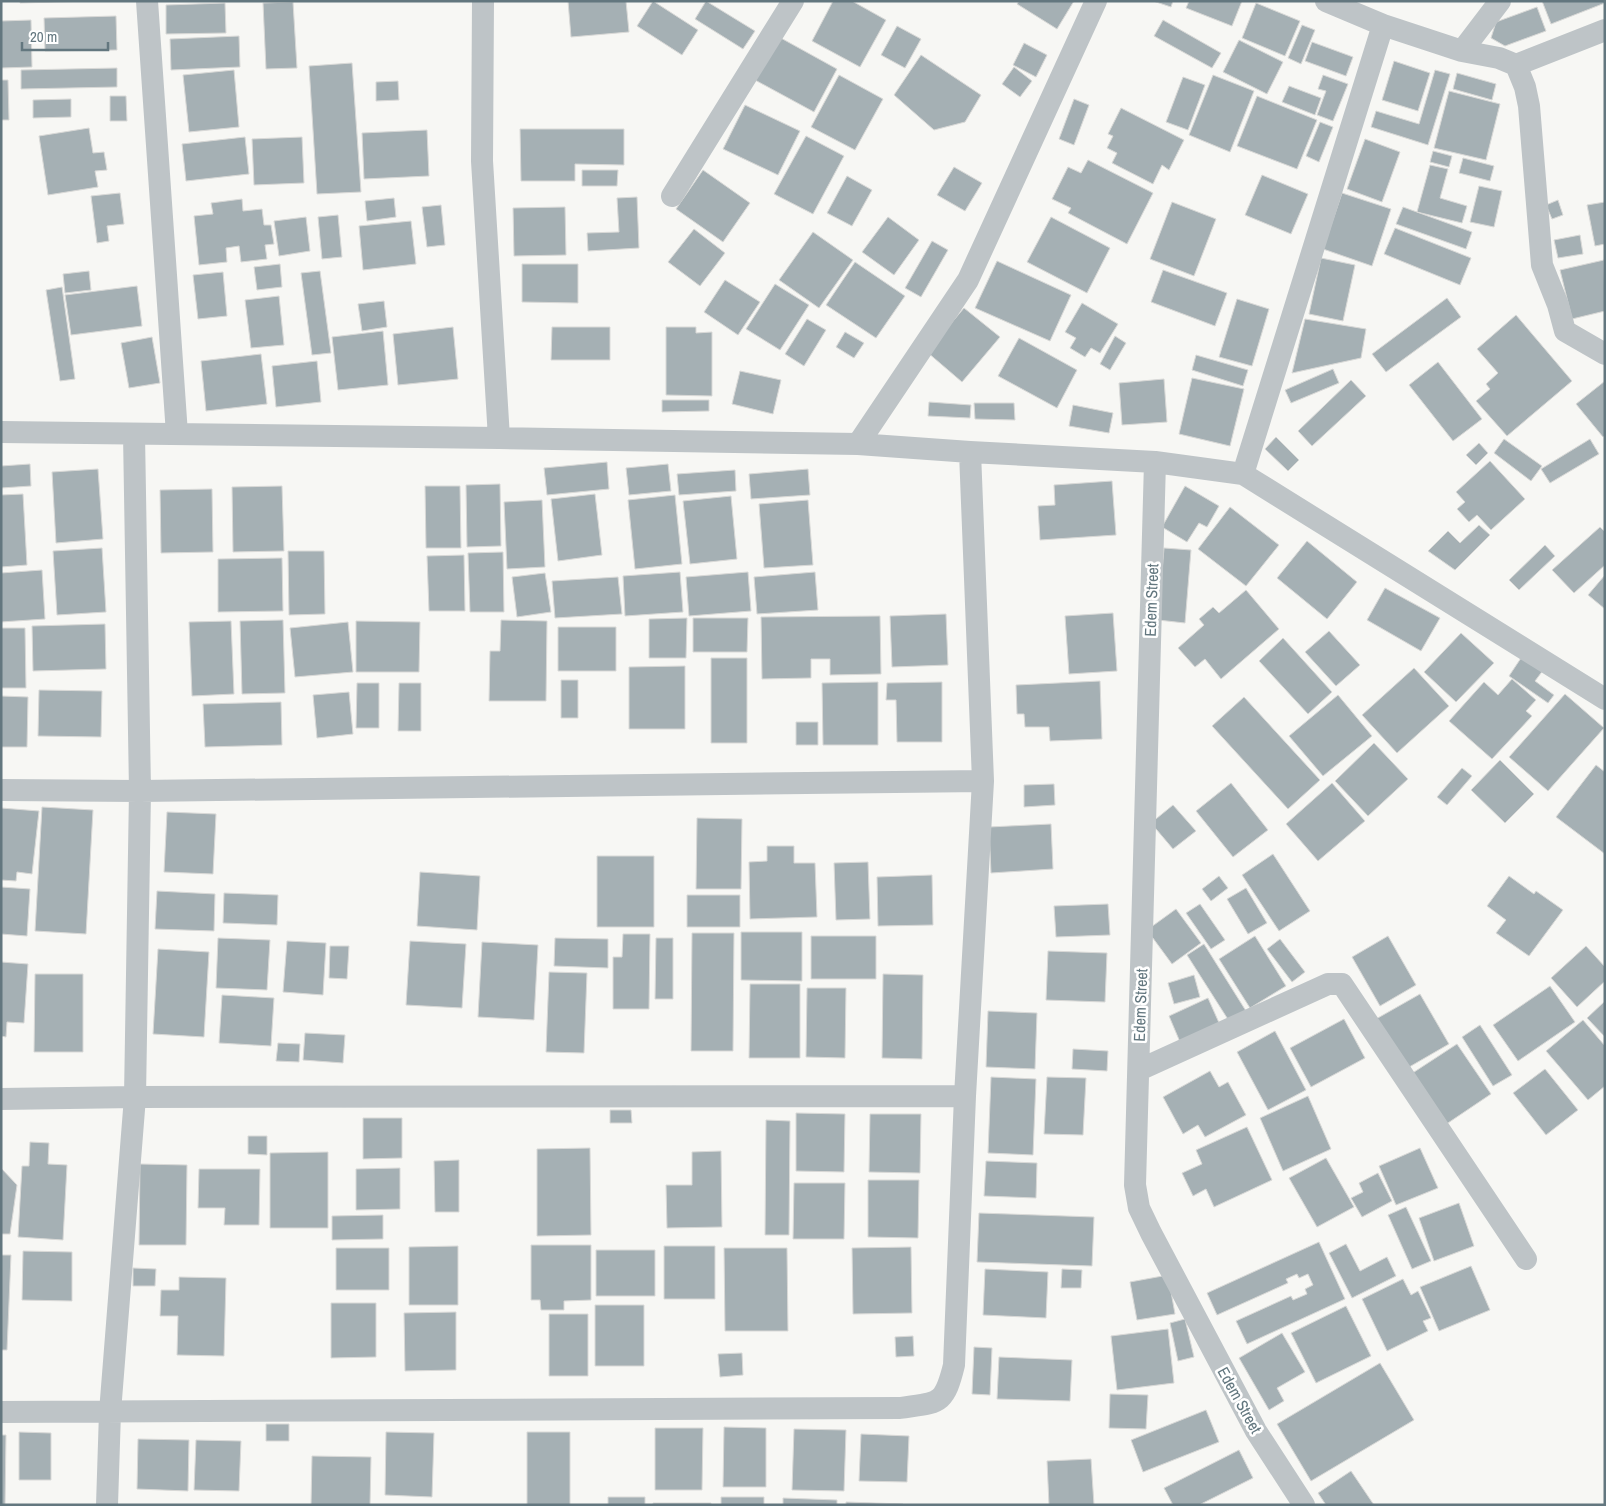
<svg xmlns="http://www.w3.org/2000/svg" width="1606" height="1506" viewBox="0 0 1606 1506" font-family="'Archivo Narrow',sans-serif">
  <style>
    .building { fill: #a5b0b4; stroke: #d9d9d7 }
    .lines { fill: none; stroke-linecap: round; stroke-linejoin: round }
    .street { stroke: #bec4c7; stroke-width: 22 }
    .labels { text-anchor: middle; stroke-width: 5; stroke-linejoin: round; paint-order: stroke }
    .street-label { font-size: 16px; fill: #63777f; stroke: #fff }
  </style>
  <rect width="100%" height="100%" fill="#f7f7f4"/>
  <!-- building -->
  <path class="building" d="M20 1H91L20 3Z
    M568 1H626L629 32 571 37Z
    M653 1 698 30 682 55 637 26Z
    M706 1 755 31 743 49 695 19Z
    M833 1H852L886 20 860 67 812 41Z
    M1019 1H1074L1057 29 1017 4Z
    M1153 1H1173L1171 7Z
    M1189 1H1242L1232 26 1186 8Z
    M1542 1H1605V3L1551 24Z
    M293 2 297 68 266 69 263 3Z
    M225 3 226 33 166 34V5Z
    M1256 3 1300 21 1285 56 1242 38Z
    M1537 7 1546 31 1505 46 1491 38 1496 22Z
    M116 16 117 50 45 51 44 18Z
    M31 20 32 67 1 68V21Z
    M1163 20 1221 53 1212 68 1154 36Z
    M1302 25 1315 30 1301 64 1288 58Z
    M897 26 921 39 905 68 881 55Z
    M239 36 240 67 171 70 170 39Z
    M779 37 837 69 814 112 755 80Z
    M1239 40 1283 62 1267 94 1223 72Z
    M1312 42 1353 57 1346 76 1305 61Z
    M1024 43 1047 55 1036 77 1013 65Z
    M921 55 981 95 965 122 934 130 894 95Z
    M1394 61 1430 73 1418 111 1382 100Z
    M352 63 361 192 317 194 309 66Z
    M1014 67 1032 81 1020 97 1002 84Z
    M117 68V87L21 89V70Z
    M234 70 239 127 189 132 183 75Z
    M1435 70 1450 74 1428 145 1371 127 1376 111 1419 124Z
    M1457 73 1496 84 1492 100 1453 89Z
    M839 75 883 99 855 150 811 127Z
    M1213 75 1254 91 1230 152 1189 135Z
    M1323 75 1348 84 1333 121 1317 115 1326 91 1318 89Z
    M1183 77 1205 85 1188 130 1166 122Z
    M1 80H8L9 120H1Z
    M398 81 399 100 376 101V82Z
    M1289 86 1321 98 1315 115 1282 102Z
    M1449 91 1500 104 1486 160 1434 148Z
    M110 96H126L127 121H110Z
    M1257 96 1317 120 1297 169 1237 146Z
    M71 99V117L33 118V100Z
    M1074 99 1089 105 1074 145 1059 139Z
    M745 105 800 131 778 175 723 149Z
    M1121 108 1184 140 1169 170 1162 165 1153 184 1112 163 1117 153 1107 148 1113 136 1108 134Z
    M1320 122 1333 127 1319 162 1306 156Z
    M89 128 93 153 104 152 107 170 95 171 98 187 48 195 39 136Z
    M520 129H624V165L575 164V181H521Z
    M427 130 429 176 364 179 362 133Z
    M806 136 844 156 813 214 774 194Z
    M245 137 249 174 186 181 182 144Z
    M302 137 304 183 254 185 252 139Z
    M1365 139 1400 152 1382 202 1347 189Z
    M1433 151 1452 156 1449 167 1430 162Z
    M1463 158 1494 166 1490 181 1459 173Z
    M1088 160 1153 193 1127 244 1068 213 1071 208 1052 199 1068 167 1081 173Z
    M1430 165 1448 169 1440 198 1467 206 1462 223 1417 212Z
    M954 167 982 183 965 211 937 195Z
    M582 170H618L617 186H582Z
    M703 170 750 203 723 242 676 209Z
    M1262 175 1308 194 1291 234 1245 215Z
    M847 176 872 190 852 226 827 213Z
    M1479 186 1502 191 1494 227 1470 222Z
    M120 193 124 224 107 226 109 241 97 243 91 196Z
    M1342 193 1391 209 1372 266 1323 249Z
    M637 197 639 248 588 251 587 233 619 232 617 198Z
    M394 198 396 217 367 221 365 201Z
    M242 199 243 211 262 209 264 225H271L274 244 265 245 267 259 241 262 239 246 226 248 227 262 199 265 194 216 213 214 211 203Z
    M1558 200 1563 215 1552 219 1546 205Z
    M1172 202 1216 219 1194 276 1150 259Z
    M1605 202V244L1595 246 1587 205Z
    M441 205 445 245 427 247 422 207Z
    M565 207 566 255 514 256 513 208Z
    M1403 207 1472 232 1466 249 1396 224Z
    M338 215 342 257 322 259 318 217Z
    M306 217 310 251 279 256 274 221Z
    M888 217 919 240 894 275 862 252Z
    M1051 217 1110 248 1087 293 1027 262Z
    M411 221 416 264 363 270 359 226Z
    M1395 228 1471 258 1460 285 1384 254Z
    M694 229 725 253 700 286 668 262Z
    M813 232 853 260 819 308 779 280Z
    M1580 235 1583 254 1558 258 1554 240Z
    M932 241 948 250 921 297 905 288Z
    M1321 258 1355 265 1343 321 1309 314Z
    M1604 260 1605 311 1572 319 1560 270Z
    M997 261 1071 295 1050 341 975 308Z
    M855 262 905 296 876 338 826 305Z
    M280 264 282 287 257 290 254 267Z
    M522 264H578V303L522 302Z
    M1163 270 1227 293 1215 326 1151 302Z
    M89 271 91 290 65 293 63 274Z
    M320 271 331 353 312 355 301 273Z
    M223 272 227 316 198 319 193 275Z
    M725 280 760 302 738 335 704 312Z
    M775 284 809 305 780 350 746 329Z
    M137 286 142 326 71 335 65 295Z
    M62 287 75 379 60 381 46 290Z
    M279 296 284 345 251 348 245 300Z
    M1447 298 1461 317 1386 372 1372 354Z
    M1237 299 1269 309 1252 366 1219 357Z
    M384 301 387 327 362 331 358 304Z
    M1082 303 1118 324 1100 353 1091 348 1085 357 1070 348 1076 338 1065 332Z
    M964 308 1000 337 962 382 927 352Z
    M1516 315 1572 381 1507 436 1476 401 1490 389 1486 384 1498 373 1477 349Z
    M807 319 826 330 804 366 785 354Z
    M1305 319 1366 329 1361 358 1292 373Z
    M453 327 458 379 398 385 393 334Z
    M552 327H610V360H551Z
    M666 327H696V333L712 332V396L666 395Z
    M383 331 388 385 338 390 332 337Z
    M845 332 864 343 854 358 836 347Z
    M1115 336 1126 343 1110 370 1100 364Z
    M152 337 160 383 129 388 121 343Z
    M1019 338 1077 370 1057 408 998 376Z
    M261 354 267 404 206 411 201 361Z
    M1196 355 1248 370 1243 386 1192 370Z
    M317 361 321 402 276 407 272 366Z
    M1438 362 1482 419 1453 441 1409 385Z
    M1333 369 1339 383 1291 403 1285 390Z
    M740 371 781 380 773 414 732 404Z
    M1192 378 1244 389 1230 446 1179 434Z
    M1164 379 1167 422 1122 425 1119 383Z
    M1351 380 1366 396 1312 446 1298 431Z
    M1605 381V435L1603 437 1576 404Z
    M662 400H709V411L662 412Z
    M929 402 971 405 970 418 928 416Z
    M974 403H1014L1015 420 975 419Z
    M1073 405 1113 413 1109 433 1069 426Z
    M1276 437 1299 460 1288 471 1265 449Z
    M1504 439 1542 466 1531 481 1494 453Z
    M1590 439 1599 454 1550 483 1541 469Z
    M1479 443 1488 453 1476 465 1466 455Z
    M1490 461 1525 499 1491 530 1477 515 1469 522 1457 509 1465 502 1456 492Z
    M607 462 609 489 547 495 544 468Z
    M30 464 31 486 1 488V466Z
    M668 464 671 491 629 495 626 468Z
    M98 469 103 539 56 543 52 472Z
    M808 469 810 495 751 499 749 474Z
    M735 470 736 491 679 495 677 474Z
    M1112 481 1116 535 1040 540 1038 506 1055 505 1054 485Z
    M500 484 501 546 467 547 466 485Z
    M282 486 284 551 233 552 232 487Z
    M425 486H460L461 548H426Z
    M1185 486 1219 506 1207 527 1199 523 1187 542 1162 527Z
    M212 489 213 552 161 553 160 490Z
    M23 494 27 565 1 567V495Z
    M595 494 602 555 558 561 551 499Z
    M675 495 682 564 635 569 628 500Z
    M731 496 737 559 690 564 683 501Z
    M542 500 545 567 507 569 504 502Z
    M808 500 813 565 764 568 759 504Z
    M1230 507 1279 545 1246 586 1198 549Z
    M1479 525 1490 535 1455 570 1428 551 1448 531 1460 543Z
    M1600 527 1605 532V565L1574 593 1552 570Z
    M1307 541 1357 582 1327 619 1277 578Z
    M1545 545 1555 556 1519 590 1509 580Z
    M102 548 106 612 57 615 53 551Z
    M1164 548 1191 550 1185 623 1158 620Z
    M288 551H324L325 614 289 615Z
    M503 552 504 612H470L468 553Z
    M464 555 465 611H429L427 556Z
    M282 558 283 611 218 612V559Z
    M42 570 45 619 1 622V573Z
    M680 572 683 612 625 616 623 576Z
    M748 572 751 611 689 616 686 577Z
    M815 572 818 610 757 614 754 577Z
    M545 573 551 612 517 617 512 577Z
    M1605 575V609L1588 595Z
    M618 577 622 614 555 618 552 581Z
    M1385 588 1440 618 1421 651 1367 620Z
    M1246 590 1279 629 1221 679 1205 659 1195 667 1178 648 1204 625 1199 619 1213 607 1219 613Z
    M1113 613 1117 671 1069 674 1065 616Z
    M946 614 948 665 892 667 890 616Z
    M880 616 881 674 830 675V659H811V678L762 679 761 617Z
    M687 618 686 658H649V619Z
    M693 618H748L747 652H693Z
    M283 620 285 693 242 694 240 621Z
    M501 620 547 621 546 701H489L490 651H500Z
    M231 621 234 694 192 696 189 622Z
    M356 621 420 622 419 672H356Z
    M348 622 353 672 295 677 290 628Z
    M105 624 106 669 33 671 32 626Z
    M558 627H616V671H558Z
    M1 628H25L26 688H1Z
    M1329 631 1360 665 1336 686 1305 652Z
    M1461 633 1494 663 1456 702 1424 672Z
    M1283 638 1332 692 1308 714 1259 661Z
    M1523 655 1544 669 1535 681 1554 695 1548 703 1509 676Z
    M711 658H747V743H711Z
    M685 666V729H629V667Z
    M1414 668 1449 706 1397 753 1362 715Z
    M1512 679 1536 700 1526 711 1532 716 1492 759 1449 721 1484 682 1498 695Z
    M561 680H578V718H561Z
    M1100 681 1102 739 1050 741 1049 727H1025L1024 714H1017L1016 685Z
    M878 682V745H823L822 683Z
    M942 682V742H897L896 700H886L887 683Z
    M357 683H379V728H356Z
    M399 683H421V731H398Z
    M39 690 102 691 101 737 38 736Z
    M349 692 353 734 317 738 313 695Z
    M1565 694 1604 728 1548 791 1509 757Z
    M1338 695 1372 736 1323 776 1289 736Z
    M1 696 28 697 27 747H1Z
    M1244 697 1320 780 1288 809 1212 726Z
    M281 702 282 745 205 747 203 704Z
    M796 722H818V745H796Z
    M1374 743 1408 779 1368 816 1335 781Z
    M1500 760 1534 794 1505 823 1471 790Z
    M1596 765 1605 772V854L1556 817Z
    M1462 768 1472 776 1447 805 1437 797Z
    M1231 783 1268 830 1233 857 1196 811Z
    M1332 783 1365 821 1318 861 1286 824Z
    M1054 784 1055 805 1024 807V785Z
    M1173 805 1196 831 1173 849 1151 823Z
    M42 807 93 810 86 934 35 931Z
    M1 808 39 811 32 874 17 872 16 881 1 880Z
    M167 812 216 814 213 874 164 872Z
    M697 818 742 819 741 889H696Z
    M1051 824 1053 869 991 873 989 827Z
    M767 846H794V863H815L817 917 750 919 749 862 767 861Z
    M1273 854 1310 911 1279 931 1242 875Z
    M597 856H654V927H597Z
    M868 862 870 919 836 920 834 863Z
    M420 872 480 876 477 930 417 926Z
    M932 875 933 925 878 926 877 877Z
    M1219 876 1228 888 1211 901 1202 889Z
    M1509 876 1534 894 1536 891 1563 910 1529 956 1496 933 1506 920 1487 906Z
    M1 887 30 889 27 936 1 934Z
    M1246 888 1267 923 1248 934 1227 899Z
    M157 891 215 894 214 931 155 929Z
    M224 893 278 895 277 925 223 923Z
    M687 895H740V927H687Z
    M1108 904 1110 935 1056 937 1054 906Z
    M1200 904 1225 940 1211 949 1186 913Z
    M1176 909 1201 943 1172 964 1147 930Z
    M741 932H802V981L741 980Z
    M692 933H734L733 1051H691Z
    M623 934H650L649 1009H613V957H622Z
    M811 936H876V979H811Z
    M1255 936 1286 986 1250 1008 1219 959Z
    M1388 936 1416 985 1380 1006 1352 957Z
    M218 938 270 940 267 990 216 988Z
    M555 938 608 939V968L554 966Z
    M656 938H673V999H655Z
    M1280 939 1305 972 1292 982 1267 949Z
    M287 941 326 943 323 995 283 992Z
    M410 941 466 944 462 1008 406 1005Z
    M482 942 538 945 534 1020 478 1017Z
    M1204 944 1246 1011 1229 1021 1187 955Z
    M330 946H349L347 979 329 978Z
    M1586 946 1605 967V981L1577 1007 1551 978Z
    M158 949 209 952 204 1037 153 1034Z
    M1048 951 1107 953 1105 1002 1046 1000Z
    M1 962 28 964 24 1023 7 1022 6 1037 1 1036Z
    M549 972 587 973 584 1053 546 1052Z
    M35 974H83V1052H34Z
    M883 974 923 975 922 1059 882 1058Z
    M1194 975 1200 997 1174 1004 1168 983Z
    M750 984H800V1058H749Z
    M1550 986 1575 1022 1518 1061 1493 1025Z
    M807 988H846L845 1058 806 1057Z
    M1420 994 1449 1044 1404 1070 1376 1019Z
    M222 995 274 998 271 1046 219 1043Z
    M1208 998 1220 1025 1180 1042 1169 1016Z
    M1605 1001V1037L1587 1018Z
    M988 1011 1037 1013 1035 1069 986 1067Z
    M1344 1019 1365 1058 1311 1087 1290 1048Z
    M1583 1020 1605 1046V1086L1588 1100 1546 1051Z
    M1480 1025 1512 1075 1493 1086 1462 1037Z
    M1275 1031 1306 1090 1268 1110 1237 1052Z
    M305 1033 345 1035 343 1063 303 1060Z
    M278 1043 300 1044 299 1062 276 1061Z
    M1457 1044 1491 1094 1442 1127 1408 1076Z
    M1073 1049 1108 1051 1107 1071 1072 1069Z
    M1545 1069 1578 1110 1546 1135 1513 1093Z
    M1210 1071 1219 1087 1228 1082 1246 1115 1205 1137 1198 1125 1183 1134 1163 1097Z
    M991 1077 1036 1079 1033 1155 988 1153Z
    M1047 1077 1086 1078 1083 1135 1044 1134Z
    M1308 1096 1331 1149 1283 1171 1260 1118Z
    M610 1110H631L632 1123H610Z
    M796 1113 845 1114 844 1172 796 1171Z
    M870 1114H921L920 1173 869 1172Z
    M363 1118H402V1158L363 1159Z
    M766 1120 790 1121 789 1235H765Z
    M1247 1127 1272 1180 1214 1207 1206 1189 1193 1196 1182 1173 1202 1164 1196 1150Z
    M248 1136H267V1155L248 1154Z
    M30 1142 49 1143 48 1164 67 1165 63 1240 18 1237 22 1166H29Z
    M590 1148 591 1235 537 1236V1149Z
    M1420 1148 1438 1188 1396 1205 1379 1166Z
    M721 1151 722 1227 667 1228 666 1185H692V1152Z
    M328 1152V1228H270V1153Z
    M1326 1158 1354 1207 1317 1227 1289 1178Z
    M459 1160V1212H435L434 1161Z
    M986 1161 1037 1163 1036 1198 984 1196Z
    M140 1164 187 1165 186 1245H139Z
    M1 1168 17 1185 10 1234H1Z
    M400 1168V1209L356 1210V1169Z
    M199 1169H260L259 1225H224L225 1208H198Z
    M1378 1173 1392 1201 1362 1217 1351 1198 1363 1192 1359 1183Z
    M868 1180H919L918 1238 868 1237Z
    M794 1183H845L844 1239H793Z
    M1459 1203 1474 1246 1434 1261 1419 1218Z
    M1406 1207 1431 1261 1412 1269 1388 1215Z
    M979 1213 1094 1217 1092 1266 977 1262Z
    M383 1215V1239L332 1240V1216Z
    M1319 1242 1345 1299 1247 1344 1236 1321 1291 1296 1293 1300 1307 1294 1305 1289 1313 1285 1308 1274 1299 1278 1297 1274 1286 1279 1288 1283 1217 1315 1207 1293Z
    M1346 1244 1360 1271 1387 1257 1396 1276 1352 1298 1329 1253Z
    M531 1245H591V1300L564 1301V1310H541L540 1300H531Z
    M458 1246V1305H409V1247Z
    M664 1246H715V1299H664Z
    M911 1247 912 1313 853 1314 852 1248Z
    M336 1248H389V1290H336Z
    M724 1248H787L788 1331H725Z
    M596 1250H655V1296H596Z
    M23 1251 72 1252V1301L22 1300Z
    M1 1255H11L7 1350H1Z
    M1471 1266 1490 1310 1439 1331 1420 1287Z
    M133 1268 156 1269 155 1286H133Z
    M985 1269 1048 1272 1046 1318 983 1315Z
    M1062 1269 1082 1270 1081 1288H1061Z
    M1168 1275 1175 1314 1137 1320 1130 1282Z
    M179 1277 226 1278 224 1356 177 1355 178 1316H160L161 1290H179Z
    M1403 1279 1411 1295 1418 1291 1431 1318 1423 1321 1428 1331 1387 1351 1362 1299Z
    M331 1303H376V1357L331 1358Z
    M595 1305H644V1366H595Z
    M1346 1306 1371 1356 1316 1383 1291 1333Z
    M456 1312V1370L405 1371 404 1313Z
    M549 1314H588V1376H549Z
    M1185 1319 1194 1357 1178 1361 1170 1323Z
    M1168 1329 1174 1383 1117 1390 1111 1336Z
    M1282 1333 1305 1372 1277 1388 1284 1401 1269 1410 1239 1358Z
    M913 1336 914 1356 896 1357 895 1337Z
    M974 1347 992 1348 990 1395 972 1394Z
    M742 1353 743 1375 720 1377 718 1354Z
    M999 1357 1072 1360 1070 1401 997 1399Z
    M1380 1363 1414 1420 1311 1481 1277 1424Z
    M1110 1394 1148 1395 1146 1429 1109 1428Z
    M1206 1410 1219 1442 1143 1472 1131 1440Z
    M266 1424H289V1441H266Z
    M724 1427 766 1428V1487H723Z
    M655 1428H703L702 1490H655Z
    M794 1429 846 1430 844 1491 792 1490Z
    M19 1432 51 1433V1480H19Z
    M386 1432 434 1433 432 1497 385 1495Z
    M527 1432H570V1505H527Z
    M861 1434 909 1436 907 1482 859 1481Z
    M1 1435H6L5 1505H1Z
    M138 1439 189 1440 188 1491 137 1489Z
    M196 1440 241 1441 239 1491 194 1490Z
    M1239 1450 1253 1478 1199 1505H1173L1164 1488Z
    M312 1456 371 1457 370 1505H311Z
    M1091 1459 1094 1505H1049L1047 1461Z
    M1351 1471 1374 1505H1326L1318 1493Z
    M608 1497H645V1505H608Z
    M721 1497H764V1505H721Z
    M783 1498 837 1500V1505H783Z
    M846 1502 903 1504V1505H846Z
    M653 1503H711V1505H653Z"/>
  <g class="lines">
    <!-- street -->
    <path class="street" d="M147 1 177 434
      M483 1 482 161 499 438
      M1383 25 1462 51 1499 58 1516 65 1525 87 1529 106 1542 265 1558 305 1565 331 1605 354
      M1462 51 1500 1
      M1516 65 1605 30
      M672 196 793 1
      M1 432 499 438 858 444 970 452 1155 462 1243 474 1605 699
      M858 444 968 280 1096 1
      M1155 462 1135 1185 1139 1208 1151 1233 1256 1431 1304 1505
      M1243 474 1383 25 1326 1
      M1 790 140 791 983 781
      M1139 1070 1328 984H1342L1526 1259
      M1 1099 135 1097 965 1096
      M1 1412 900 1408C939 1402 944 1406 954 1365L965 1096 983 781 970 452
      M107 1505 110 1412 135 1097 140 791 134 434"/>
  </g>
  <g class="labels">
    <!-- street labels -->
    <g class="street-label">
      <text transform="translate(1151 600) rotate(-88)" y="6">Edem Street</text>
      <text transform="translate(1140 1005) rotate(-88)" y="6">Edem Street</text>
      <text transform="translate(1240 1400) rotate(61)" y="6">Edem Street</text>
    </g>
  </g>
  <!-- border -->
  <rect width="1606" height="1506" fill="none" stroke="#63777f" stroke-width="5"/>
  <!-- scale -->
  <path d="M22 42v8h86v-8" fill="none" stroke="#63777f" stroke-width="2.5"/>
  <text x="30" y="42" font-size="15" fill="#63777f" stroke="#ffffff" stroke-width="4" paint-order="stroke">20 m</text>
</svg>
